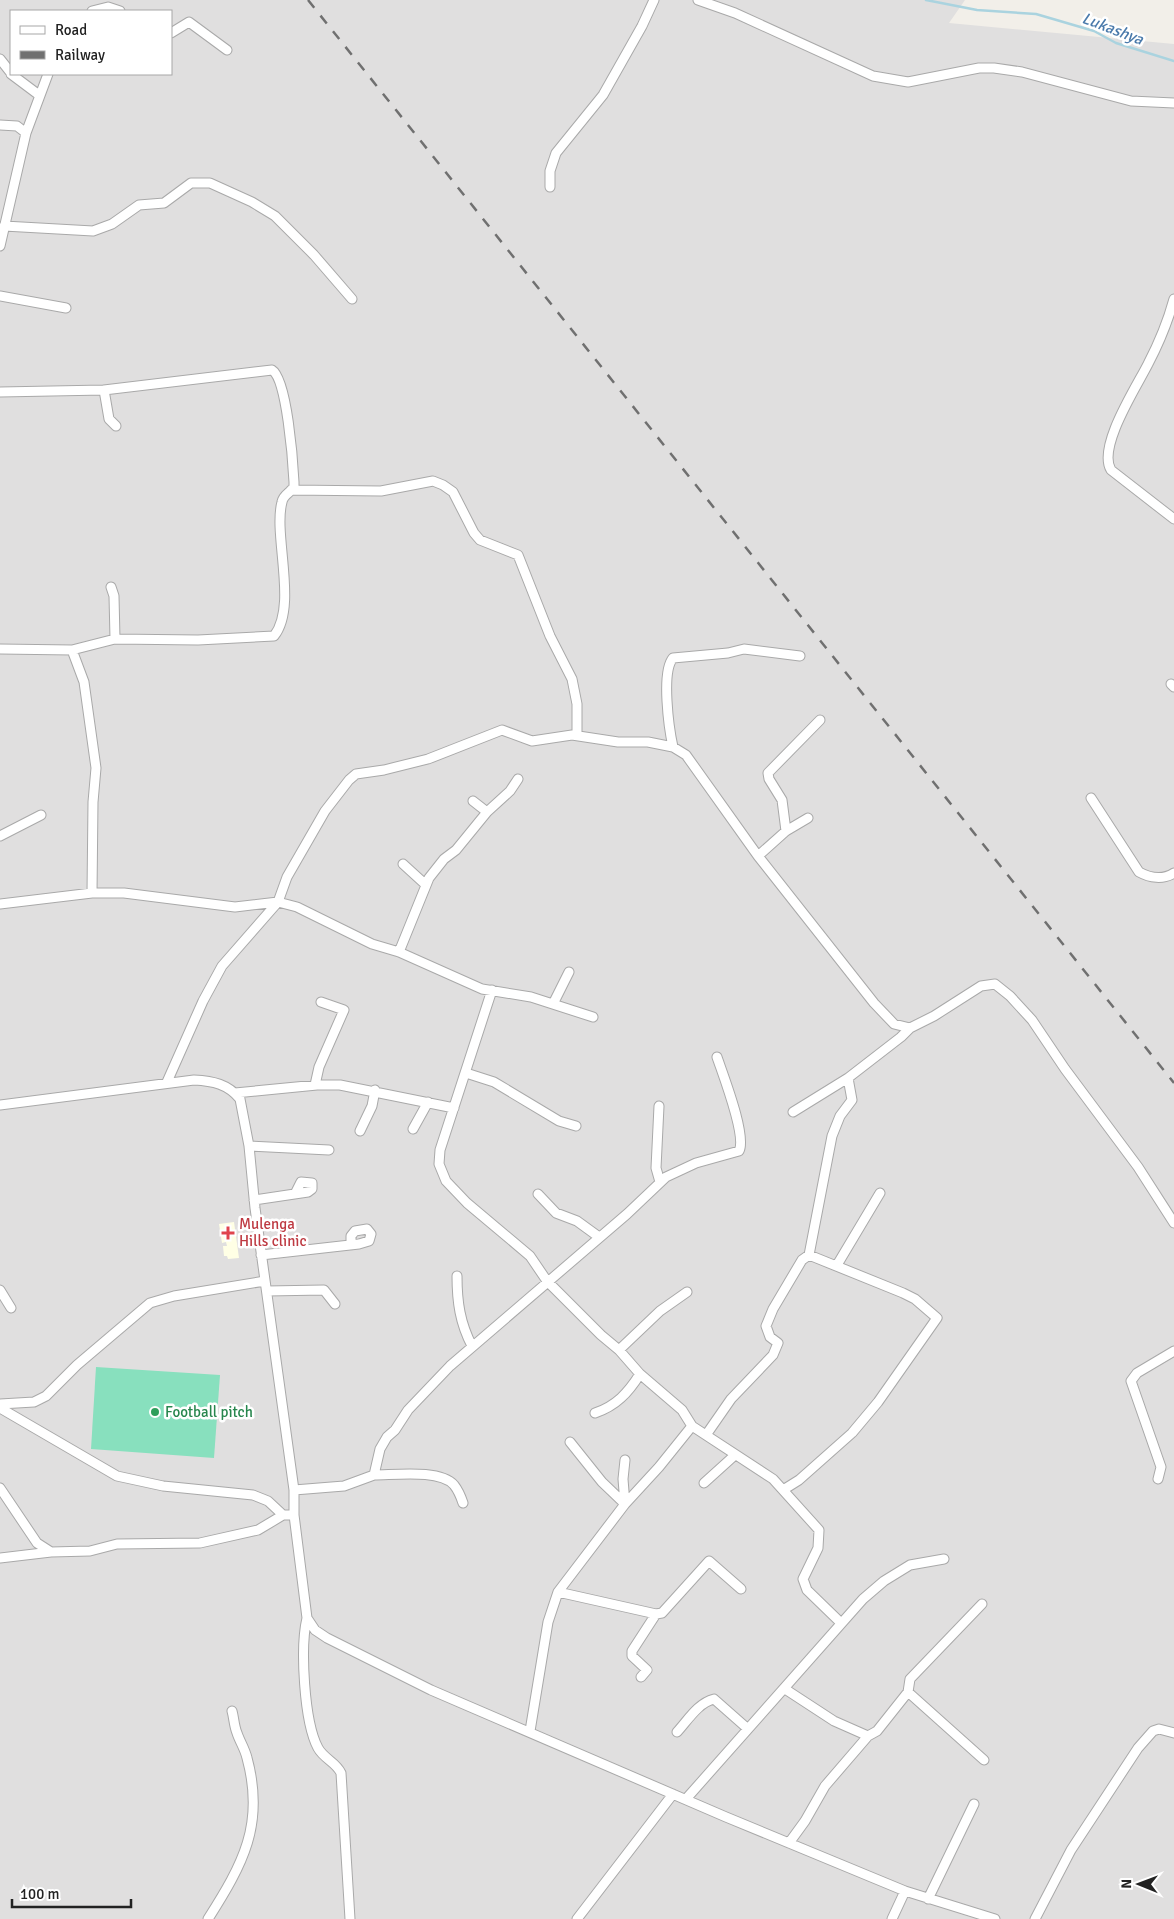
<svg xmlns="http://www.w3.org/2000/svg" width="1174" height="1919" viewBox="0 0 1174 1919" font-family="Signika,sans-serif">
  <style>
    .residential { fill: #e0dfdf; fill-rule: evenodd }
    .education { fill: #ffffe5 }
    .pitch { fill: #88e0be }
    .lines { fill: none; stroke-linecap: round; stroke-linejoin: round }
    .stream { stroke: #aad3df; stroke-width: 2.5 }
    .minor-casing { stroke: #a9a9a9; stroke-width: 11 }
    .minor { stroke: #fff; stroke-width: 9 }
    .rail { stroke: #707070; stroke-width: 2.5; stroke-dasharray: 10 10; stroke-linecap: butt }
    .health-dot { fill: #e0444e; stroke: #fff; stroke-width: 2 }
    .leisure-dot { fill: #2e9e5b; stroke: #fff; stroke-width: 2 }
    .labels { text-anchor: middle; stroke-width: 5; stroke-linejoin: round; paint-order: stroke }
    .health-label { font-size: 15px; fill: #be3a42; stroke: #fff; text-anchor: start }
    .leisure-label { font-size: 15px; fill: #27864d; stroke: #fff; text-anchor: start }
    .water-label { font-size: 16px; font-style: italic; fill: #4a7aab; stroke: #fff }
  </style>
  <rect width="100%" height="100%" fill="#f2efe9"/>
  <!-- residential -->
  <path class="residential" d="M0 0H965L949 23 1174 44V1919H0ZM11 11H171V74H11Z"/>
  <!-- education -->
  <path class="education" d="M234 1222 239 1258 228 1259 227 1256H224L223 1246H227L226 1242 222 1243 219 1224Z"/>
  <!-- pitch -->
  <path class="pitch" d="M96 1367 220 1375 214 1458 91 1449Z"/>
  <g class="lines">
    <!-- stream -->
    <path class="stream" d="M926 0 977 10 1036 14 1094 31 1116 43 1174 61"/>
    <defs>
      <path id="minor" d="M698 0 735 13 873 76 908 82 979 68H994L1022 72 1131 101 1174 103
        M92 11 108 7 120 11
        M171 33 189 22 227 50
        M0 59 11 73
        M11 74 39 95
        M0 125 17 126 26 133
        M550 187V171L556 153 603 95 642 26 654 0
        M4 226 93 231 112 224 139 205 164 203 191 183H210L252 202 275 216 314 255 352 299
        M0 246 26 133 48 74
        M0 296 66 308
        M1174 299C1168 321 1159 343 1148 364 1137 386 1097 447 1111 470L1174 519
        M104 390 109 419 116 426
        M0 392 104 390 272 370C287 379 293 462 294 482V487C290 493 283 495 282 502 273 535 298 606 274 636L198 640 115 639 72 650 0 649
        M291 490 381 491 433 481 443 485 453 492 474 533 480 540 518 555 550 636 572 679 577 704V735
        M111 587 114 596 115 639
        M72 650 84 682 96 768 93 802 92 893
        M1171 684 1174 687
        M673 747C669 729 661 672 673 658L728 653 744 649 800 656
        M1091 798 1139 872C1150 878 1163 880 1174 873
        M473 801 487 812
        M786 831 782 800 769 779 768 773 820 720
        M0 836 41 815
        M758 856 786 831 808 818
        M403 864 426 885
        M0 904 92 893H124L235 907 278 902 297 907 372 944 399 952 482 989 531 997 593 1017
        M399 952 429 878 444 859 456 850 487 812 510 791 518 779
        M492 990 440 1150 439 1164 446 1181 467 1203 530 1256 547 1281 601 1335 619 1350 640 1374 682 1410 692 1426 773 1479 819 1530 818 1548 803 1579 807 1590 840 1622
        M553 1004 569 972
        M466 1073 494 1082 559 1121 576 1126
        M167 1082 203 1001 222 966 278 902 287 877 325 811 349 780 356 774 384 770 428 759 502 730 532 741 572 735 618 742H648L673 747 686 755 758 856 874 1003 894 1024 910 1028
        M315 1085 319 1067 344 1010 321 1002
        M235 1093 317 1085H340L454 1108
        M0 1105 194 1080C213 1081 228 1084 240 1099L249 1146 255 1208 294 1490V1515L307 1618 315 1630 327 1638 431 1690 726 1817 905 1891 995 1919
        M659 1106 656 1168 660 1182
        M793 1112 848 1078
        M413 1129 428 1102
        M360 1131 372 1106 375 1090
        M249 1146 329 1150
        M538 1194 556 1213 577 1221 599 1237
        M254 1200 308 1192 312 1189V1183L301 1182 295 1194
        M261 1255 359 1244 369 1241 371 1234 367 1229 355 1231 351 1236V1245
        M809 1255 832 1136 840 1116 852 1100 848 1078 901 1037 910 1028 934 1016 981 986 995 984 1010 996 1032 1020 1065 1069 1138 1167 1174 1223
        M837 1265 880 1193
        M457 1276C457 1302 460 1323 472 1346
        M0 1290 11 1308
        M267 1291 324 1290 335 1304
        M619 1350 660 1311 687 1292
        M0 1404 34 1402 46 1396 77 1365 150 1303 174 1296 265 1281
        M0 1408 117 1476 163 1486 253 1495 268 1501 283 1515
        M595 1413C616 1406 628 1393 640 1374
        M706 1435 731 1399 773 1355 778 1343 770 1337 766 1326 773 1309 802 1260 809 1255 903 1293 915 1299 937 1318 878 1402 852 1433 799 1480 783 1490
        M570 1442 602 1482 625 1504
        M374 1475C395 1475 440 1469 454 1485 458 1490 461 1497 463 1503
        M1158 1479 1161 1467 1131 1381 1137 1373 1174 1351
        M704 1483 735 1455
        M0 1488 37 1543 51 1552 90 1551 117 1544 200 1543 258 1530 283 1515H294
        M294 1490 344 1486 374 1475 380 1449 387 1437 395 1430 408 1410 450 1366 627 1214 666 1177 696 1163 739 1151C747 1136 723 1075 717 1057
        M625 1504 623 1479 625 1460
        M0 1558 51 1552
        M558 1592 656 1614 662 1613 709 1561 741 1589
        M307 1618C300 1647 304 1722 318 1748 324 1759 336 1762 341 1773L350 1919
        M641 1677 647 1670 632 1656V1651L656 1614
        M785 1689 834 1721 868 1736
        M908 1692 910 1679 982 1604
        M530 1731 548 1622 558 1592 625 1504 659 1467 692 1426
        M677 1732C688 1720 698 1703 714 1699L748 1729
        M686 1799 863 1599 884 1581 910 1565 944 1559
        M789 1843 805 1821 825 1786 868 1736 877 1731 908 1692 984 1760
        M928 1899 974 1804
        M208 1919C243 1864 265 1824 247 1758 245 1749 240 1742 237 1733 234 1726 234 1718 232 1711
        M577 1919 673 1794
        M892 1919 905 1891
        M1035 1919 1071 1850 1138 1748 1153 1731 1159 1729 1174 1733"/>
    </defs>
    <!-- minor casing -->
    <use href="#minor" class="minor-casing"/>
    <!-- minor -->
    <use href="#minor" class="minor"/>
    <!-- rail -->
    <path class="rail" d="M308 0 1174 1083"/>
  </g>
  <!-- markers -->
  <path class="health-dot" d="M225.5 1225.5h5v5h5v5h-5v5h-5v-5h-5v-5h5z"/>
  <circle class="leisure-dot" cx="155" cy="1412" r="5"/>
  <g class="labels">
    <!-- health labels -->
    <g class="health-label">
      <text x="239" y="1229">Mulenga<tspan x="239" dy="17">Hills clinic</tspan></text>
    </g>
    <!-- leisure labels -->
    <g class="leisure-label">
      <text x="165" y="1417">Football pitch</text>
    </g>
    <!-- water labels -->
    <g class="water-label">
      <text transform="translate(1113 28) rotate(21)" y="6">Lukashya</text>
    </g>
  </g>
  <!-- legend -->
  <rect x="10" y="10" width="162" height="65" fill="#ffffff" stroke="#a7a7a7"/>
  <rect x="20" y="26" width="25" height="8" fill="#ffffff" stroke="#a7a7a7"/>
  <text x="55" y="35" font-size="15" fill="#222222">Road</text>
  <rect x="20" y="51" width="25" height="8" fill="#707070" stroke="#a7a7a7"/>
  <text x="55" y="60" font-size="15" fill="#222222">Railway</text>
  <!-- north arrow -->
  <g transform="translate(1139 1884) rotate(271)" stroke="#ffffff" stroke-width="4" paint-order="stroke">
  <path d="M0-4L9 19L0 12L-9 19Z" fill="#222222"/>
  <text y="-8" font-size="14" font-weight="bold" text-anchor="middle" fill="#222222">N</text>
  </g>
  <!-- scale -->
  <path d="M12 1899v8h119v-8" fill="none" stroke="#222222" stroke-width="2.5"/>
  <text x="20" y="1899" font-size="15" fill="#222222" stroke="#ffffff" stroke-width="4" paint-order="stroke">100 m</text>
</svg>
